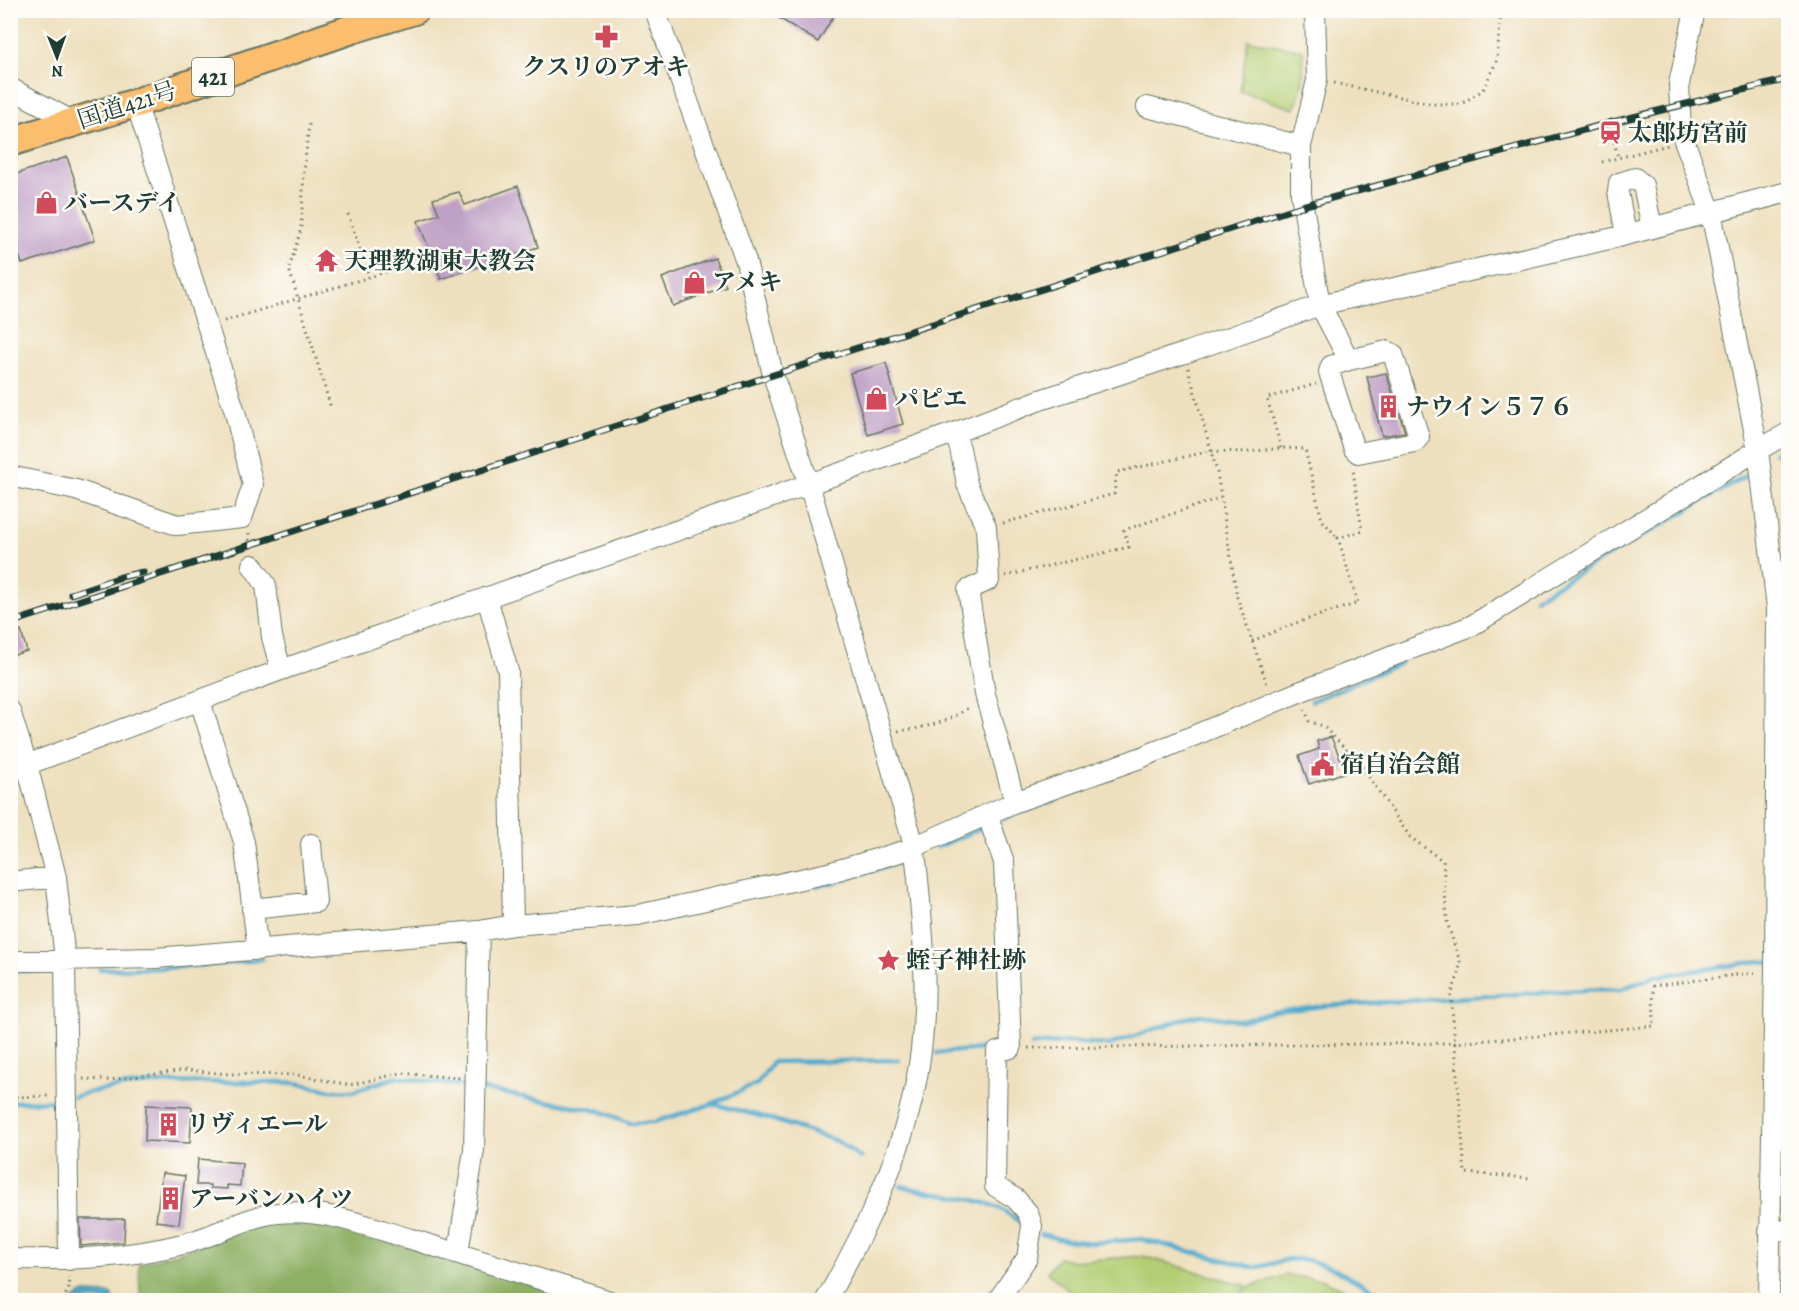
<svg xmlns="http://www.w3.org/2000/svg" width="1799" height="1311" viewBox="0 0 1799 1311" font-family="Alegreya,'Noto Serif JP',serif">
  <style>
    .green { fill: #b2cd73; stroke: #688554; stroke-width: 1.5 }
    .forest { fill: #8db065; stroke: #56764c; stroke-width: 1.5 }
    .water { fill: #4ea9cc; stroke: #367380; stroke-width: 1.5 }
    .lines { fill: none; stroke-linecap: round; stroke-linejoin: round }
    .stream { stroke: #4ea9cc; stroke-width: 4.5 }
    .building { fill: #be9fc5 }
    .minor-casing { stroke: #677664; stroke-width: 22 }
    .highway-casing { stroke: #677664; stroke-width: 32 }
    .path { stroke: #677664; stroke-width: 3; stroke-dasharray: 1.5 4.5; stroke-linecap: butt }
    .minor { stroke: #fff; stroke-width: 20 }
    .highway { stroke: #fbbd6e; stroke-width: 28 }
    .rail-casing { stroke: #1f3d34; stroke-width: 7 }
    .rail { stroke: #fdfcf7; stroke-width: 4.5; stroke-dasharray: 14; stroke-linecap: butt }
    .labels { text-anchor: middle; stroke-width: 5; stroke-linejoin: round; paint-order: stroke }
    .shield { fill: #fdfcf7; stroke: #62766e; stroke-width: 1.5 }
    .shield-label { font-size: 22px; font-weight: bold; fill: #1f3d34 }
    .poi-label { font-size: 24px; font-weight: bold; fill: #1f3d34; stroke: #fdfcf7; text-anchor: start }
    .street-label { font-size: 24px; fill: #1f3d34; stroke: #fdfcf7 }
  </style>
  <rect width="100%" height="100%" fill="#fdfcf7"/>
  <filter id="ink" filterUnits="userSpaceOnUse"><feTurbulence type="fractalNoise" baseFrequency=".0167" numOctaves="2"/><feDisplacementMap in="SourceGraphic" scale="12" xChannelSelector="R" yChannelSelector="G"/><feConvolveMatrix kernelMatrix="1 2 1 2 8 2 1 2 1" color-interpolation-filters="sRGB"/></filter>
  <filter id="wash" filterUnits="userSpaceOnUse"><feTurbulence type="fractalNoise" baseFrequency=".008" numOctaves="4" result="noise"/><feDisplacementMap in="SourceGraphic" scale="24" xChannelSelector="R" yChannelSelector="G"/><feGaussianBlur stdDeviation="1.35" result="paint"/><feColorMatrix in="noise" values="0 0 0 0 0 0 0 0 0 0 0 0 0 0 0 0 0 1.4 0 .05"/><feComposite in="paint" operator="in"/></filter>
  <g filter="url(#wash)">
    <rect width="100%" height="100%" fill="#eee0be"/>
    <!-- green -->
    <path class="green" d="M1248 40 1303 50C1304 73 1304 87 1294 109L1240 91Z
      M1788 1176V1230L1769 1231 1780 1178Z
      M1143 1256 1247 1286 1234 1300H1079L1047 1272 1059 1257 1073 1261Z
      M1286 1275 1323 1280 1370 1300H1238L1249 1287Z"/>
    <!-- forest -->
    <path class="forest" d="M274 1219 350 1229 549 1290 550 1300H140L139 1264 190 1249Z"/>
    <!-- water -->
    <path class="water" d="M85 1293 111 1294 113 1300H72Z"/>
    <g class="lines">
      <!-- stream -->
      <path class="stream" d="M1775 453 1788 444
        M1535 598 1746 476
        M1312 701 1401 663
        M1003 819 1113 778
        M937 847 981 828
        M818 886 832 883 902 861
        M671 917 692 913
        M100 969C155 969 208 967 262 959
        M10 971 59 970
        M1032 1045 1071 1042 1109 1045 1183 1019 1201 1015 1243 1021 1274 1012 1323 1006 1601 989 1618 990 1653 977 1759 961 1769 962
        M937 1053 994 1048
        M481 1089 600 1111 630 1123 654 1122 709 1105H718L771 1119 837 1141 861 1158
        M73 1097C135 1078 214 1083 279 1082L296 1083 330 1090 353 1091 397 1077 470 1087
        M10 1102 62 1101
        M711 1104 757 1084 773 1062 899 1060
        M901 1186C933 1195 970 1195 1001 1209 1007 1213 1014 1218 1020 1222
        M1041 1234 1059 1239 1093 1243 1141 1239 1256 1268 1289 1259 1308 1260 1330 1267 1381 1294 1400 1300"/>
    </g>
    <g id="blocks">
      <!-- building -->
      <path class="building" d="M766 10H837L818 42Z
        M67 157 95 240 22 264 10 229V176Z
        M518 186 538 247 441 279 418 221 439 214 433 199 459 192 465 205Z
        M715 258 726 286 673 306 662 278Z
        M886 363 903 424 868 435 850 373Z
        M1386 373 1405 432 1382 436 1367 377Z
        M21 631 27 651 10 656V634Z
        M1331 737 1346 772 1309 784 1299 756 1319 749 1317 741Z
        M146 1105 192 1107 190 1143 145 1141Z
        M198 1159 242 1163 240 1186 227 1185V1189L210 1188V1185H196Z
        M162 1173 185 1176 179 1224 156 1221Z
        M80 1219H125L124 1242 81 1246Z"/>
    </g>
  </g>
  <g filter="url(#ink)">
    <use href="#blocks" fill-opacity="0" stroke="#677664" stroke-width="1.5"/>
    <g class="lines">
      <defs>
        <path id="minor" d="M655 10 746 261 773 375 809 484 913 842C917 861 918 881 920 901 926 962 928 1026 915 1087 899 1163 864 1233 826 1300
          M1315 10 1317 80 1301 146V194L1320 305 1349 360 1387 351 1393 354 1419 437 1415 442 1358 453 1354 449 1329 372 1331 366 1349 360
          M1695 10 1679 84 1681 132 1711 212 1758 450 1777 607 1775 969 1769 1300
          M10 88 74 122
          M1147 107 1301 146
          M1626 235 1618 192 1619 183 1635 178 1643 185 1652 228
          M954 433 960 448 967 484 986 527 989 580 968 590 985 694 1015 802
          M10 476 76 490 177 525 242 518 253 485 235 412 136 103
          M252 565 266 585 272 637 281 670
          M487 598 508 671 513 925
          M200 701 244 842 258 950
          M10 711 27 765 56 877 65 960 69 1260
          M10 771 281 670 954 433 1040 400 1185 353 1320 305 1618 237 1788 192
          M987 814 1004 862 1011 1048 997 1052 995 1186 1016 1199 1028 1213 1032 1226 1027 1258 998 1300
          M10 882 56 877
          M252 909 316 902 311 844
          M10 961 156 958 479 931 513 925 638 915 828 873 907 850 1015 802 1140 758 1299 692 1471 626 1758 450 1788 433
          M1769 1231 1788 1230
          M458 1253 474 1150 479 931
          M10 1259C70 1260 129 1258 187 1243 218 1235 246 1216 278 1213 323 1208 369 1227 411 1239 477 1259 542 1280 607 1300"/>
        <path id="highway" d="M10 142 136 103 352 29 414 10"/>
      </defs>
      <!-- minor casing -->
      <use href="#minor" class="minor-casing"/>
      <!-- highway casing -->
      <use href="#highway" class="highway-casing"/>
      <!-- path -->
      <path class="path" d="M1334 83 1433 104H1461L1483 90 1497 60 1501 10
        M309 124 304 172 301 229 289 269 331 408
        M1613 136 1618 158
        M1602 162 1668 145
        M348 214 369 277
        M224 321 429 259
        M1188 368 1217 472 1237 597 1268 687
        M1281 448 1267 398 1316 384
        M1003 523 1114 494 1117 472 1211 451 1248 452 1281 448 1305 449 1322 520 1338 538
        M249 533V550
        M1005 576 1129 547 1124 530 1220 498
        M1252 641 1293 624 1358 603 1338 538 1362 531 1353 470
        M1305 709 1309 721 1323 726 1360 764 1410 837 1443 861 1447 922 1460 962 1459 973 1451 995 1465 1173 1531 1178
        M898 731C924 728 949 723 970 706
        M1028 1048 1454 1043 1654 1026 1653 986 1758 972
        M83 1079 110 1080 186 1070 229 1074 297 1075 350 1085 401 1073 460 1078
        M10 1097 50 1096
        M63 1300 69 1288 68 1277"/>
      <!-- minor -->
      <use href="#minor" class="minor"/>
      <!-- highway -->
      <use href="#highway" class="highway"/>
      <defs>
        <path id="rail" d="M71 594 121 577 143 572
          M10 623 773 375 1302 206 1613 122 1788 79"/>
      </defs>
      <!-- rail casing -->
      <use href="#rail" class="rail-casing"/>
      <!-- rail -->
      <use href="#rail" class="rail"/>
    </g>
  </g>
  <!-- icons -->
  <defs>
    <symbol id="pharmacy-bare" viewBox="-9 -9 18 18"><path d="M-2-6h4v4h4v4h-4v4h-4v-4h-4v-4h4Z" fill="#d1495b" stroke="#fdfcf7" stroke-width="2.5" paint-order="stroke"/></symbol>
    <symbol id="station-bare" viewBox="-9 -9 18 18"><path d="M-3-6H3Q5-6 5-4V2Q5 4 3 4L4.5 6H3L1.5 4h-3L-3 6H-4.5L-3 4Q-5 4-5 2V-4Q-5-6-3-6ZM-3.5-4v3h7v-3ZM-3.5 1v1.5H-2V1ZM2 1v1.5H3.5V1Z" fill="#d1495b" stroke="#fdfcf7" stroke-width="2.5" paint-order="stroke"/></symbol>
    <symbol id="shop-bare" viewBox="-9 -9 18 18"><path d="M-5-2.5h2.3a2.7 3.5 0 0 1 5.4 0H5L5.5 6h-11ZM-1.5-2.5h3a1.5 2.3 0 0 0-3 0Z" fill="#d1495b" stroke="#fdfcf7" stroke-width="2.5" paint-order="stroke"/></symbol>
    <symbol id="temple-bare" viewBox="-9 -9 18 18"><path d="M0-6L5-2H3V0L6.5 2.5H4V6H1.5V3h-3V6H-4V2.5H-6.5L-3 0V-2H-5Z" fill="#d1495b" stroke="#fdfcf7" stroke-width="2.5" paint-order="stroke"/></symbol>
    <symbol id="building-bare" viewBox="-9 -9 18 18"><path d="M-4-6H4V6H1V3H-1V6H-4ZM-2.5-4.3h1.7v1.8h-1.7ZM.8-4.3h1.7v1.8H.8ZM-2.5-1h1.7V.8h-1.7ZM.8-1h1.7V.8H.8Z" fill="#d1495b" stroke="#fdfcf7" stroke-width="2.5" paint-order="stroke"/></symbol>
    <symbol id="civic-bare" viewBox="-9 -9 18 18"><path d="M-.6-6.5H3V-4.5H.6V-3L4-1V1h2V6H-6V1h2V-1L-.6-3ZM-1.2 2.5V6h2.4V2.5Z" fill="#d1495b" stroke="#fdfcf7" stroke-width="2.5" paint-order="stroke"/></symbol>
    <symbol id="sight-bare" viewBox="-9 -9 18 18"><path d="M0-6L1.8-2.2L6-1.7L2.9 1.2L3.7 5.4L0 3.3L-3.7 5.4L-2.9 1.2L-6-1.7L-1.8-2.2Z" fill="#d1495b" stroke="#fdfcf7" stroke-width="2.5" paint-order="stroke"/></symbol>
  </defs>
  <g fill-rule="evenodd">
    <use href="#pharmacy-bare" x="590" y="20" width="33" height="33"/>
    <use href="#station-bare" x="1594" y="116" width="33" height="33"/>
    <use href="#shop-bare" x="30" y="186" width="33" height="33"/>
    <use href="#temple-bare" x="310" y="244" width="33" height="33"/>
    <use href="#shop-bare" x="678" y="266" width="33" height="33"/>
    <use href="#shop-bare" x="860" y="382" width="33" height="33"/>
    <use href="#building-bare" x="1372" y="390" width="33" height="33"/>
    <use href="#civic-bare" x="1306" y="748" width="33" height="33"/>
    <use href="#sight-bare" x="872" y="944" width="33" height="33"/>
    <use href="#building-bare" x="152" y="1108" width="33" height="33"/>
    <use href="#building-bare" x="154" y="1182" width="33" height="33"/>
  </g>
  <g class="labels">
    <!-- shield labels -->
    <rect class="shield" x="192" y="58" width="42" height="38" rx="4.5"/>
    <g class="shield-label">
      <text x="213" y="85">421</text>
    </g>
    <!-- poi labels -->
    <g class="poi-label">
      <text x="606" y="75" text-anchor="middle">クスリのアオキ</text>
      <text x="1628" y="141">太郎坊宮前</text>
      <text x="64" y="211">バースデイ</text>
      <text x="344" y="269">天理教湖東大教会</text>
      <text x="712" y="290">アメキ</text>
      <text x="895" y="407">パピエ</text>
      <text x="1406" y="415">ナウイン５７６</text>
      <text x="1340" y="772">宿自治会館</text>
      <text x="906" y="968">蛭子神社跡</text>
      <text x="186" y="1132">リヴィエール</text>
      <text x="189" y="1207">アーバンハイツ</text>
    </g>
    <!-- street labels -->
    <g class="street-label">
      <text transform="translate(127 105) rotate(-18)" y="8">国道421号</text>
    </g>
  </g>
  <!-- margin -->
  <rect width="1799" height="1311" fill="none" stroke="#fdfcf7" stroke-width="36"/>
  <!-- north arrow -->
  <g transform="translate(57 57) rotate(179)" stroke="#fdfcf7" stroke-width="4.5" paint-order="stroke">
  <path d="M0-4.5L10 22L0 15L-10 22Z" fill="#1f3d34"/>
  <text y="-9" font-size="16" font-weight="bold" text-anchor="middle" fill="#1f3d34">N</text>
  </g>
</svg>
